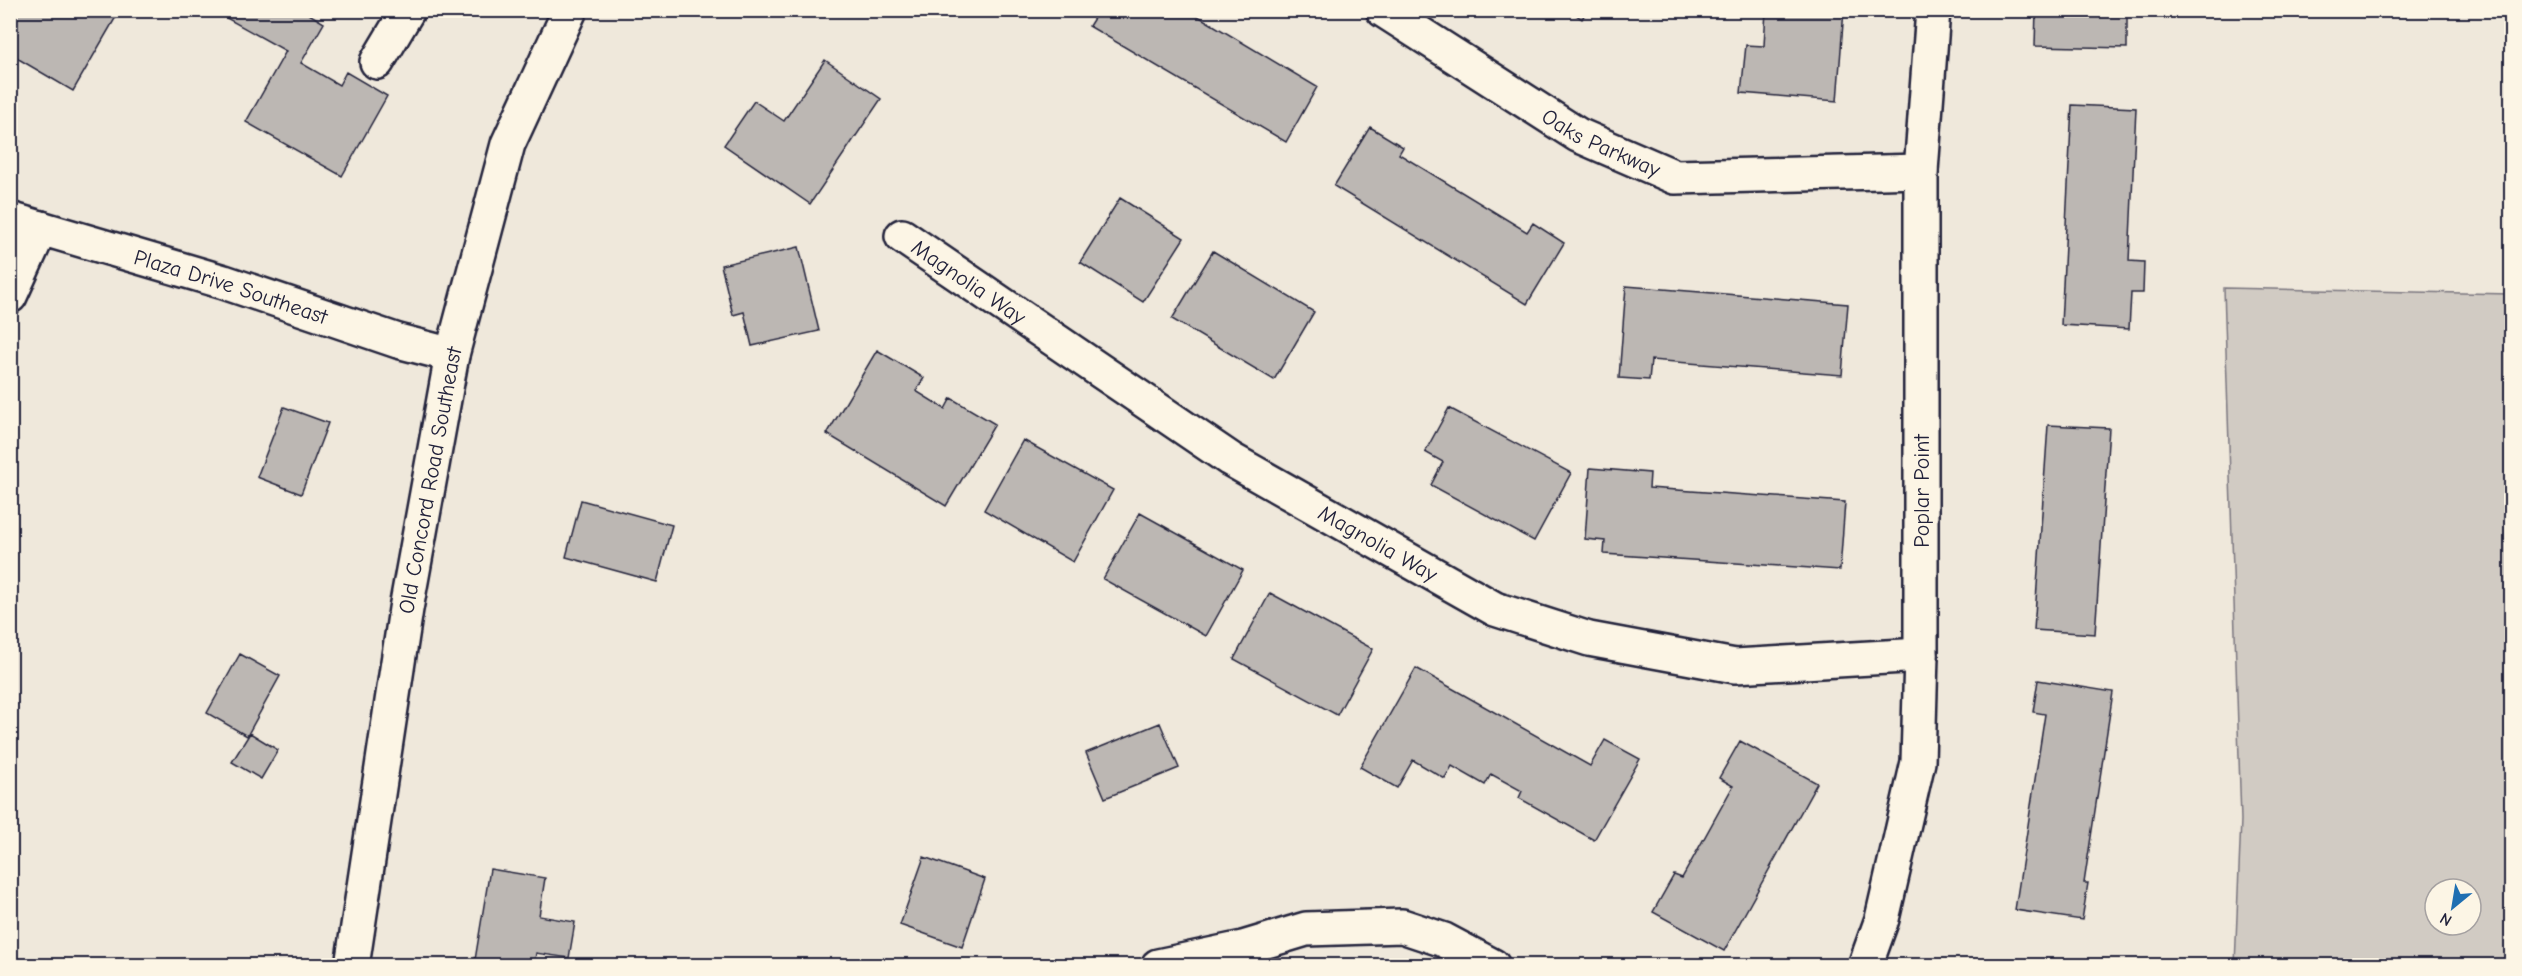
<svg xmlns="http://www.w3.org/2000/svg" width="2522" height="976" viewBox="0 0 2522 976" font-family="'Comic Neue',sans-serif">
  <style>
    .green { fill: #d1cbc3; stroke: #7a767f; stroke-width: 1.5; fill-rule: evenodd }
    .building { fill: #bcb7b3; stroke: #22223b; stroke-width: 1.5 }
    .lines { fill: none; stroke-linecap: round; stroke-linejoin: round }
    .minor-casing { stroke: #22223b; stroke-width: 38 }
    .minor { stroke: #fcf5e5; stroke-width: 33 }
    .labels { text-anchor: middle; stroke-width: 6; stroke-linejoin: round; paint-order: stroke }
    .street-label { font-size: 22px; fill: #22223b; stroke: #fcf5e5 }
  </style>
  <rect width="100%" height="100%" fill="#efe8db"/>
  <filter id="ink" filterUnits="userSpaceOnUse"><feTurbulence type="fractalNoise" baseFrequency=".0167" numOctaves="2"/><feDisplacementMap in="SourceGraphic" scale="12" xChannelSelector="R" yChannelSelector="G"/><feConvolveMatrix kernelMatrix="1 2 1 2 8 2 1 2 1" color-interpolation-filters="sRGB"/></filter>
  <g filter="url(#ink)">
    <!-- green -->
    <path class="green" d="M2224 288 2511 294V965H2235L2241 820ZM2435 889H2471V925H2435Z"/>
    <!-- building -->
    <path class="building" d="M15 10H120L73 91 10 54V18Z
      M224 10H311L309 14 324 23 301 63 339 85 346 72 387 96 342 176 246 122 286 51 221 15Z
      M1099 10H1188L1317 87 1286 142 1089 26Z
      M1569 10H1587L1582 19Z
      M1766 10H1844L1837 101 1741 93 1746 45 1764 46Z
      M2036 10H2127V48L2035 46Z
      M825 60 881 99 810 204 724 145 754 101 784 121Z
      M2072 105 2136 108 2129 261 2144 262 2143 293H2131L2129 329 2061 325Z
      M1370 127 1403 147 1399 154 1527 232 1533 223 1564 243 1527 304 1334 186Z
      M1120 198 1184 238 1143 302 1080 262Z
      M799 247 819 331 752 346 744 312 733 315 721 265Z
      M1213 251 1314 312 1274 380 1172 319Z
      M1626 286 1848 304 1842 375 1651 360 1649 380 1619 378Z
      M877 350 924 378 916 391 945 409 951 398 995 424 946 506 827 434Z
      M284 407 328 423 301 494 257 477Z
      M1449 408 1571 473 1534 541 1431 485 1443 462 1425 452Z
      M2048 425 2109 428 2095 634 2034 630Z
      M1023 440 1113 490 1073 562 984 510Z
      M1590 468 1650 473 1649 488 1845 502 1840 570 1604 554 1605 541 1585 539Z
      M581 500 672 525 657 582 566 557Z
      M1140 513 1243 570 1206 636 1103 579Z
      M1270 593 1373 649 1337 715 1234 659Z
      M240 654 280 676 247 736 207 713Z
      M1416 668 1590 766 1605 740 1640 759 1594 840 1519 798 1522 791 1491 774 1485 785 1452 766 1445 779 1413 760 1397 788 1360 767Z
      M2038 680 2113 692 2084 883H2088L2082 920 2015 910 2045 714 2033 712Z
      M1160 723 1179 768 1105 798 1086 753Z
      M250 733 278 750 261 779 232 762Z
      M1740 741 1817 783 1724 951 1653 912 1674 875 1682 878 1733 786 1719 778Z
      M924 857 985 879 962 947 900 925Z
      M490 869 545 878 539 916 575 922 569 958 536 953 534 966H474Z"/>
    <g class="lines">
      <defs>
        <g id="minor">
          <path id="s1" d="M1383 10 1578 135 1675 177 1921 171"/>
          <path d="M377 62 408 10"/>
          <path id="s2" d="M10 219 224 282 398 341 452 355"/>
          <path id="s3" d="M902 236 1230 459 1495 609 1589 639 1735 666 1921 655"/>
          <path d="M10 296 41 228"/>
          <path id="s4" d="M352 966 406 609 452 355 508 144 570 10"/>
          <path d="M1158 966 1243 948 1306 929 1402 926 1444 940 1493 966"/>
          <path d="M1865 966 1882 919 1918 762 1921 655V171L1933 10"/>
        </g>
      </defs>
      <!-- minor casing -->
      <use href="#minor" class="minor-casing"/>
      <!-- minor -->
      <use href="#minor" class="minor"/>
    </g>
  </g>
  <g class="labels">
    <!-- street labels -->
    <g class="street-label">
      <text dy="8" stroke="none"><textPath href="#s1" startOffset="256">Oaks Parkway</textPath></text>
      <text dy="8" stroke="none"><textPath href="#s3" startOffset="81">Magnolia Way</textPath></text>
      <text dy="8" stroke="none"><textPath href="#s2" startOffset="231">Plaza Drive Southeast</textPath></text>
      <text dy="8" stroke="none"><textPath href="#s4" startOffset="492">Old Concord Road Southeast</textPath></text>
      <text transform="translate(1921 491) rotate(-90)" y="8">Poplar Point</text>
      <text dy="8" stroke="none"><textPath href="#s3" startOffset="567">Magnolia Way</textPath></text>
    </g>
  </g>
  <!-- margin -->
  <rect width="2522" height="976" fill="none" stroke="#fcf5e5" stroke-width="36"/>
  <rect x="18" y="18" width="2486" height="940" fill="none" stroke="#22223b" stroke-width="2" filter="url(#ink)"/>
  <!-- north arrow -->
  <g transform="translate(2453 907) rotate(210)"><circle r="28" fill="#fcf5e5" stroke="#a5a1a1" stroke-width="1.5"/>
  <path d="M0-4.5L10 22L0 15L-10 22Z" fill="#1f6fb2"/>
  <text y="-9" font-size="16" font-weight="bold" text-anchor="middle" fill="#22223b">N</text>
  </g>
</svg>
